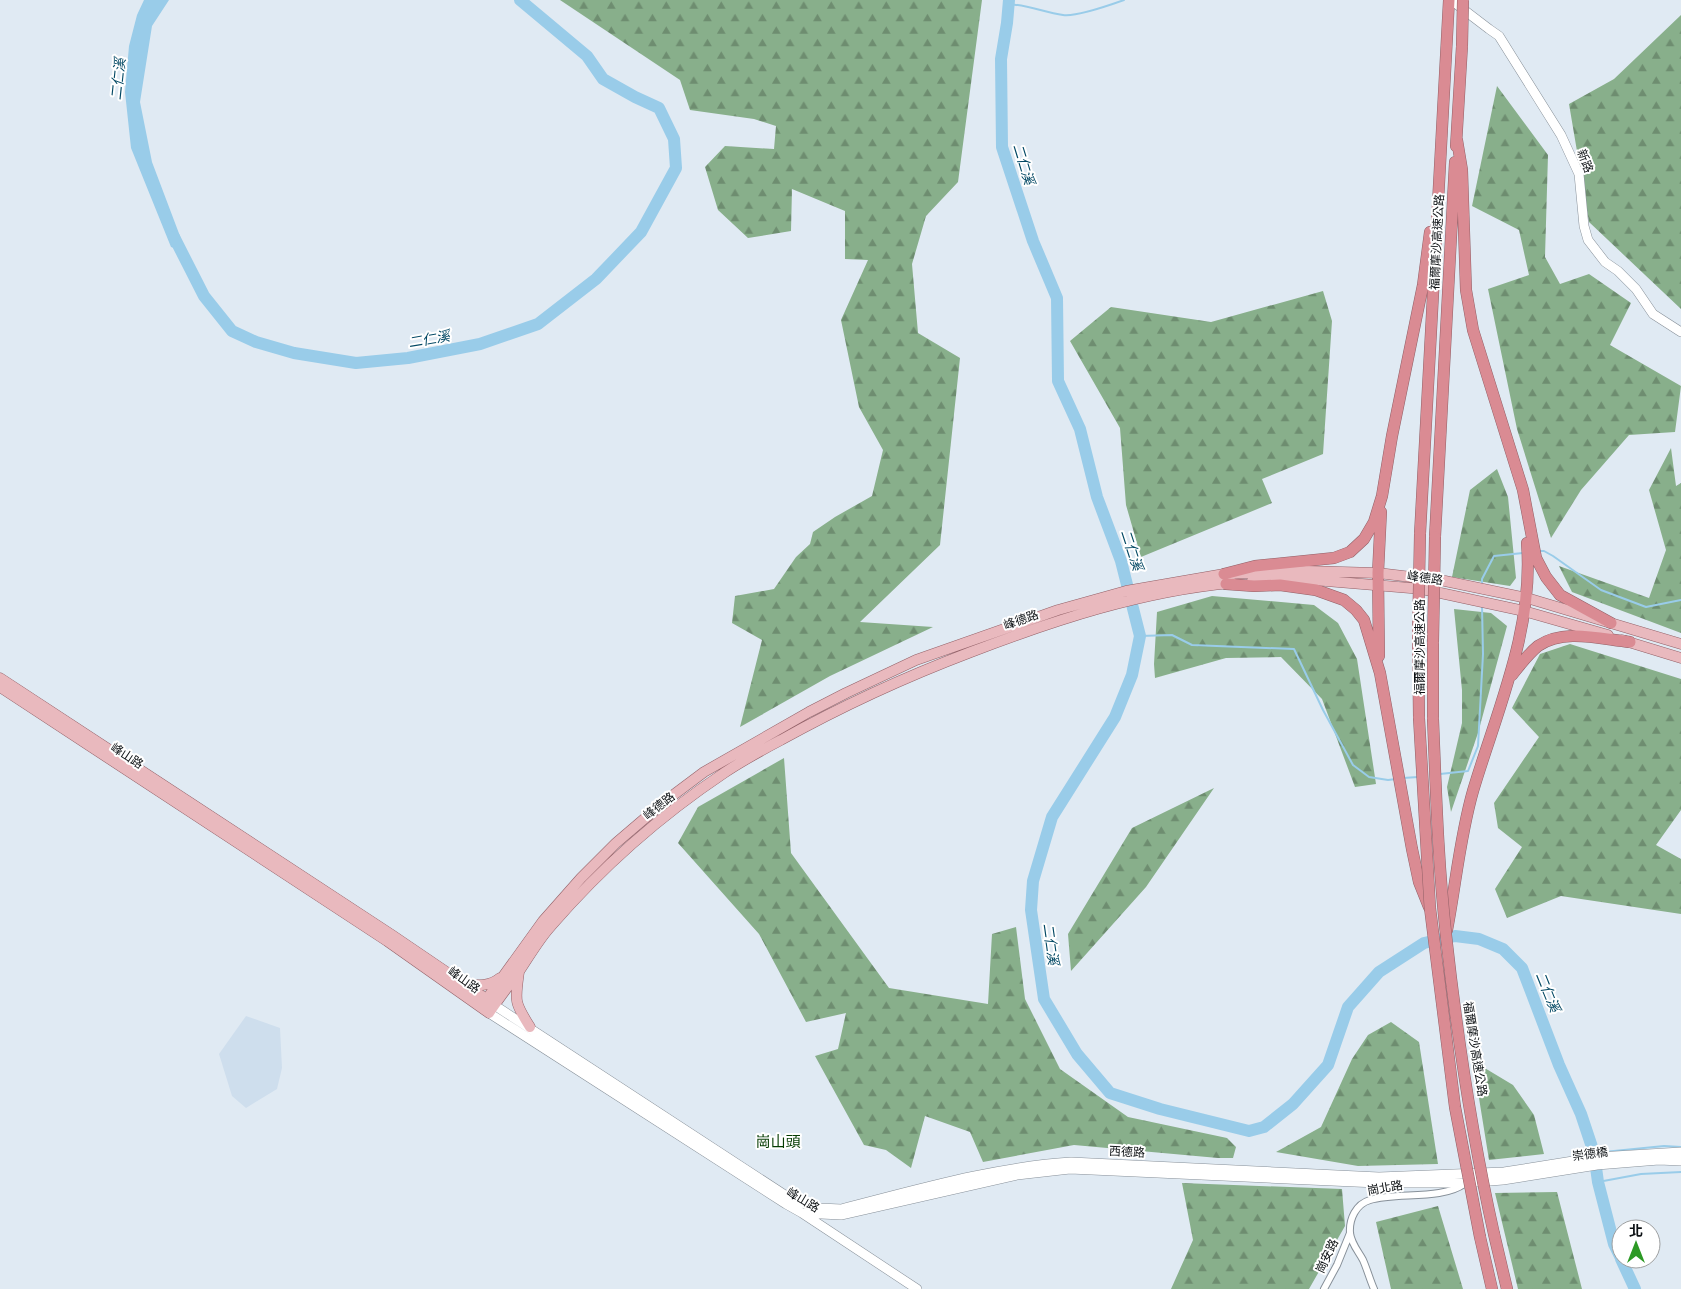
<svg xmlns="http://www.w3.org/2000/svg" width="1681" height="1289" viewBox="0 0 1681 1289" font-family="'Nunito Sans','Noto Sans TC',sans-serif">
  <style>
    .built { fill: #cedeed }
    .forest { fill: url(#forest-firs) }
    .water { fill: #99cce9 }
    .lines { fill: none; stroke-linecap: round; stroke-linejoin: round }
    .stream { stroke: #99cce9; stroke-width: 2 }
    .river { stroke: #99cce9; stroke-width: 12 }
    .street-casing { stroke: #879099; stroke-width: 8 }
    .secondary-casing { stroke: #879099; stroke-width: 10 }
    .primary-casing { stroke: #926067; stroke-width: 11 }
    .highway-casing { stroke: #926067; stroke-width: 12 }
    .street { stroke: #fff; stroke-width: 6 }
    .secondary { stroke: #fff; stroke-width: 9 }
    .primary { stroke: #e9b9be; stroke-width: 10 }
    .highway { stroke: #da8b93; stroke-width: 11 }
    .highway-bridge-casing { stroke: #926067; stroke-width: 12; stroke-linecap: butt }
    .highway-bridge { stroke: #da8b93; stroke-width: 11 }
    .labels { text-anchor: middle; stroke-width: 4; stroke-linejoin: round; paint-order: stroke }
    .street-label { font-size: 12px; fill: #0d1114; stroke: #fff }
    .water-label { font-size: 14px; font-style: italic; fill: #014763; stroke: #fff }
    .quarter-label { font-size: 15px; fill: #043b02; stroke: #fff }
  </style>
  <defs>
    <pattern id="forest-firs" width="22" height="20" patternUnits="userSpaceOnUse" patternTransform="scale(1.25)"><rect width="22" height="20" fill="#88af8b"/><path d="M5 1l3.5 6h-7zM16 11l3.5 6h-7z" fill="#6e8d70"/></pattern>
  </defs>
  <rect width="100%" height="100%" fill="#e0eaf3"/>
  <!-- built -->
  <path class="built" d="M246 1016 280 1028 282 1068 277 1089 246 1108 232 1096 219 1054Z"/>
  <!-- forest -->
  <path class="forest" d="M560 0H982L958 182 926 216 912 264 918 333 960 358 940 545 860 622 933 627 830 676 740 727 762 640 732 623 735 596 774 589 796 557 810 544 813 532 835 517 872 496 883 450 859 407 841 320 868 260 845 259V211L792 189 791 231 748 238 718 210 705 167 725 146 774 149 776 126 754 119 690 110 680 80Z
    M1681 15V309L1589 222 1569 104 1614 79Z
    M1497 86 1548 155 1545 257 1560 284 1589 274 1631 303 1610 345 1681 386 1675 432 1629 435 1581 490 1551 538 1517 429 1488 289 1529 275 1519 230 1472 206Z
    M1323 291 1332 321 1323 454 1262 479 1272 503 1141 557 1126 505 1120 428 1070 341 1111 307 1211 322Z
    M1671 448 1676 486 1681 483V633L1572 592 1559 566 1649 598 1666 550 1649 490Z
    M1497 469 1508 497 1516 578 1510 586 1452 577 1470 490Z
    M1212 596 1314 605 1338 623 1357 659 1376 784 1355 787 1322 699 1281 657 1226 658 1155 678 1154 664 1157 612Z
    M1454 609 1491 613 1507 626 1478 733 1451 812 1447 787 1462 723V690Z
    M1570 644 1681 679V810L1656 845 1681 859V914L1561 896 1507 918 1495 889 1522 847 1498 828 1494 803 1539 737 1512 708 1540 654Z
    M784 758 791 853 889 988 988 1004 992 934 1016 927 1025 999 1060 1069 1128 1117 1227 1138 1236 1147 1233 1158H1218L1074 1145 983 1162 970 1132 925 1116 911 1168 886 1150 864 1145 815 1056 838 1049 846 1013 806 1022 759 934 678 843 698 807Z
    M1214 788 1146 887 1071 971 1068 934 1132 828Z
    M1391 1022 1419 1042 1438 1164 1358 1166 1276 1152 1321 1127 1352 1059 1368 1035Z
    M1473 1061 1513 1085 1534 1115 1544 1154 1489 1160Z
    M1182 1183 1342 1189 1345 1226 1309 1289H1171L1193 1240Z
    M1557 1192 1582 1289H1518L1495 1193Z
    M1438 1206 1463 1289H1391L1376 1222Z"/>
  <!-- water -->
  <path class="water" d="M144 0H169L152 26 140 102 152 162 186 252 171 247 131 148 125 92 129 46 137 15Z"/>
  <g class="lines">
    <!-- stream -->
    <path class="stream" d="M1008 4C1027 5 1044 12 1063 15 1076 17 1110 5 1124 0
      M1540 551H1544L1553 556 1601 590 1646 607 1681 600
      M1482 584V579L1494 556 1523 553
      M1140 636 1172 635 1192 645 1294 649 1323 710 1353 765 1369 777 1388 780 1396 779
      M1440 774 1468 771 1478 746 1483 654 1482 606
      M1403 778 1418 777
      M1594 1153 1664 1146 1681 1147
      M1598 1182 1641 1174 1681 1172"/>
    <!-- river -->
    <path class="river" d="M1009 0 1007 23 1001 59 1002 147 1033 241 1057 298 1058 381 1080 429 1097 497 1121 561 1140 636 1132 675 1115 717 1052 817 1033 881 1031 910 1044 999 1077 1054 1110 1093 1160 1109 1249 1131 1264 1127 1293 1104 1328 1065 1348 1007 1379 972 1424 943 1455 936 1479 939 1503 949 1522 968 1559 1065 1581 1114 1594 1153 1598 1182 1614 1244 1621 1258
      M174 237 204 296 232 331 256 342 294 353 356 363 408 358 480 344 538 324 596 279 641 232 676 168 674 139 659 108 635 97 603 79 587 56 520 0
      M1621 1259 1635 1289"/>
    <defs>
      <path id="street" d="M1324 1289 1337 1265 1350 1233
        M1374 1289C1370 1280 1367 1269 1363 1260 1358 1251 1351 1243 1350 1233 1349 1219 1356 1204 1370 1200 1396 1192 1442 1200 1464 1184"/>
      <path id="secondary" d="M1451 0 1489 29 1499 36 1561 135 1579 174 1584 226 1588 240 1605 262 1618 271 1636 289 1653 314 1681 332
        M494 1005 794 1201 820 1208 841 1209C916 1190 993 1167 1071 1162L1379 1177 1504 1172 1598 1157 1681 1152
        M489 1013 786 1204 802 1213 917 1289
        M802 1213 841 1215 1017 1175 1070 1169 1377 1183H1465L1503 1180 1597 1165 1659 1160 1681 1161"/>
      <path id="primary" d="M1252 581 1314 580 1422 589 1524 611 1608 635
        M1622 640 1681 658
        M0 678 392 935 492 1003
        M0 687 387 941 489 1013C499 998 510 984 520 970 530 955 539 939 551 926 601 868 660 816 724 773 742 761 762 750 781 740 842 706 905 677 971 652 1055 620 1142 591 1232 583
        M519 972C515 1001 514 1002 530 1027
        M467 984C479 986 490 986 500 978
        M481 1007 543 921 581 878 616 843 664 802 704 772 809 712 846 693 916 660 1058 610 1126 591 1224 574 1306 571 1378 573 1445 581 1527 598 1681 644"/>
      <path id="highway" d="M1457 140 1462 170 1466 290 1473 330 1523 490 1536 558 1546 577 1560 595 1611 623
        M1456 146 1462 46
        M1420 534 1449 0
        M1435 537 1455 162
        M1224 574 1255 566 1334 558 1350 552 1364 539 1374 522 1382 496 1392 436 1423 285 1430 232
        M1226 584 1254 586 1280 585 1316 590 1344 600 1356 610 1364 620 1380 673 1412 849 1419 882 1429 907
        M1418 635 1419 718
        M1433 642V719
        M1379 656 1378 573 1381 512
        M1512 675C1520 665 1528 654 1538 646 1564 628 1600 639 1630 642
        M1447 930C1456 883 1460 836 1473 791 1497 710 1534 630 1527 543
        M1494 1234 1507 1289
        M1480 1237 1492 1289"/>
    </defs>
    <!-- street casing -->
    <use href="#street" class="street-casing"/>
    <!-- secondary casing -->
    <use href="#secondary" class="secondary-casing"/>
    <!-- primary casing -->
    <use href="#primary" class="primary-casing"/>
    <!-- highway casing -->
    <use href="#highway" class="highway-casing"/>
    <!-- street -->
    <use href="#street" class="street"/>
    <!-- secondary -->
    <use href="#secondary" class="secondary"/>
    <!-- primary -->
    <use href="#primary" class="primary"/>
    <!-- highway -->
    <use href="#highway" class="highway"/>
    <defs>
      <path id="highway-bridge" d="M1462 46 1463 0
        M1418 635 1420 534
        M1433 642 1435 537
        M1419 718 1430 908 1455 1107 1480 1237
        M1433 719C1436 791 1438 863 1446 935 1457 1035 1472 1136 1494 1234"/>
    </defs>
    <!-- highway-bridge casing -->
    <use href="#highway-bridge" class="highway-bridge-casing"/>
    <!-- highway-bridge -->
    <use href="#highway-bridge" class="highway-bridge"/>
  </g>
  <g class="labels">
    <!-- street labels -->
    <g class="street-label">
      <text transform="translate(1585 161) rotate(69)" y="4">新路</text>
      <text transform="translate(1437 242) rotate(-87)" y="4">福爾摩沙高速公路</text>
      <text transform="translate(1425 578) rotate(8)" y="4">峰德路</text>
      <text transform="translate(1021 620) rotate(-19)" y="4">峰德路</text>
      <text transform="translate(1420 647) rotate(-90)" y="4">福爾摩沙高速公路</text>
      <text transform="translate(127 756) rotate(33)" y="4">峰山路</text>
      <text transform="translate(659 806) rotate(-38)" y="4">峰德路</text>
      <text transform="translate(464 980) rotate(35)" y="4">峰山路</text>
      <text transform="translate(1475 1049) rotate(81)" y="4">福爾摩沙高速公路</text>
      <text transform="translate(1127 1152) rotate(3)" y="4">西德路</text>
      <text transform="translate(1590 1154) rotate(-8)" y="4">崇德橋</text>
      <text transform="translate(1385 1188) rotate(-10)" y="4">崗北路</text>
      <text transform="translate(803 1200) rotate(31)" y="4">峰山路</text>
      <text transform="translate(1327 1256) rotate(-65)" y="4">崗安路</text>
    </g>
    <!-- water labels -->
    <g class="water-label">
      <text transform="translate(118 79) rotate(-84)" y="5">二仁溪</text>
      <text transform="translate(1024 164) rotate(73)" y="5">二仁溪</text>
      <text transform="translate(429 339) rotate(-10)" y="5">二仁溪</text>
      <text transform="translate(1132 550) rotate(72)" y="5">二仁溪</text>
      <text transform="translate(1051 944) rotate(82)" y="5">二仁溪</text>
      <text transform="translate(1548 992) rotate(68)" y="5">二仁溪</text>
    </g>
    <!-- quarter labels -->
    <g class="quarter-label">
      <text x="778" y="1147">崗山頭</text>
    </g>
  </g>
  <!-- north arrow -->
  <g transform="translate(1636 1244)"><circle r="24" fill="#ffffff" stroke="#9ea0a1"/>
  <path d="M0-4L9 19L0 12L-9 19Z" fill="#2c9925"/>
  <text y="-8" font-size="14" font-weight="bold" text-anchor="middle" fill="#0d1114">北</text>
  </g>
</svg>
